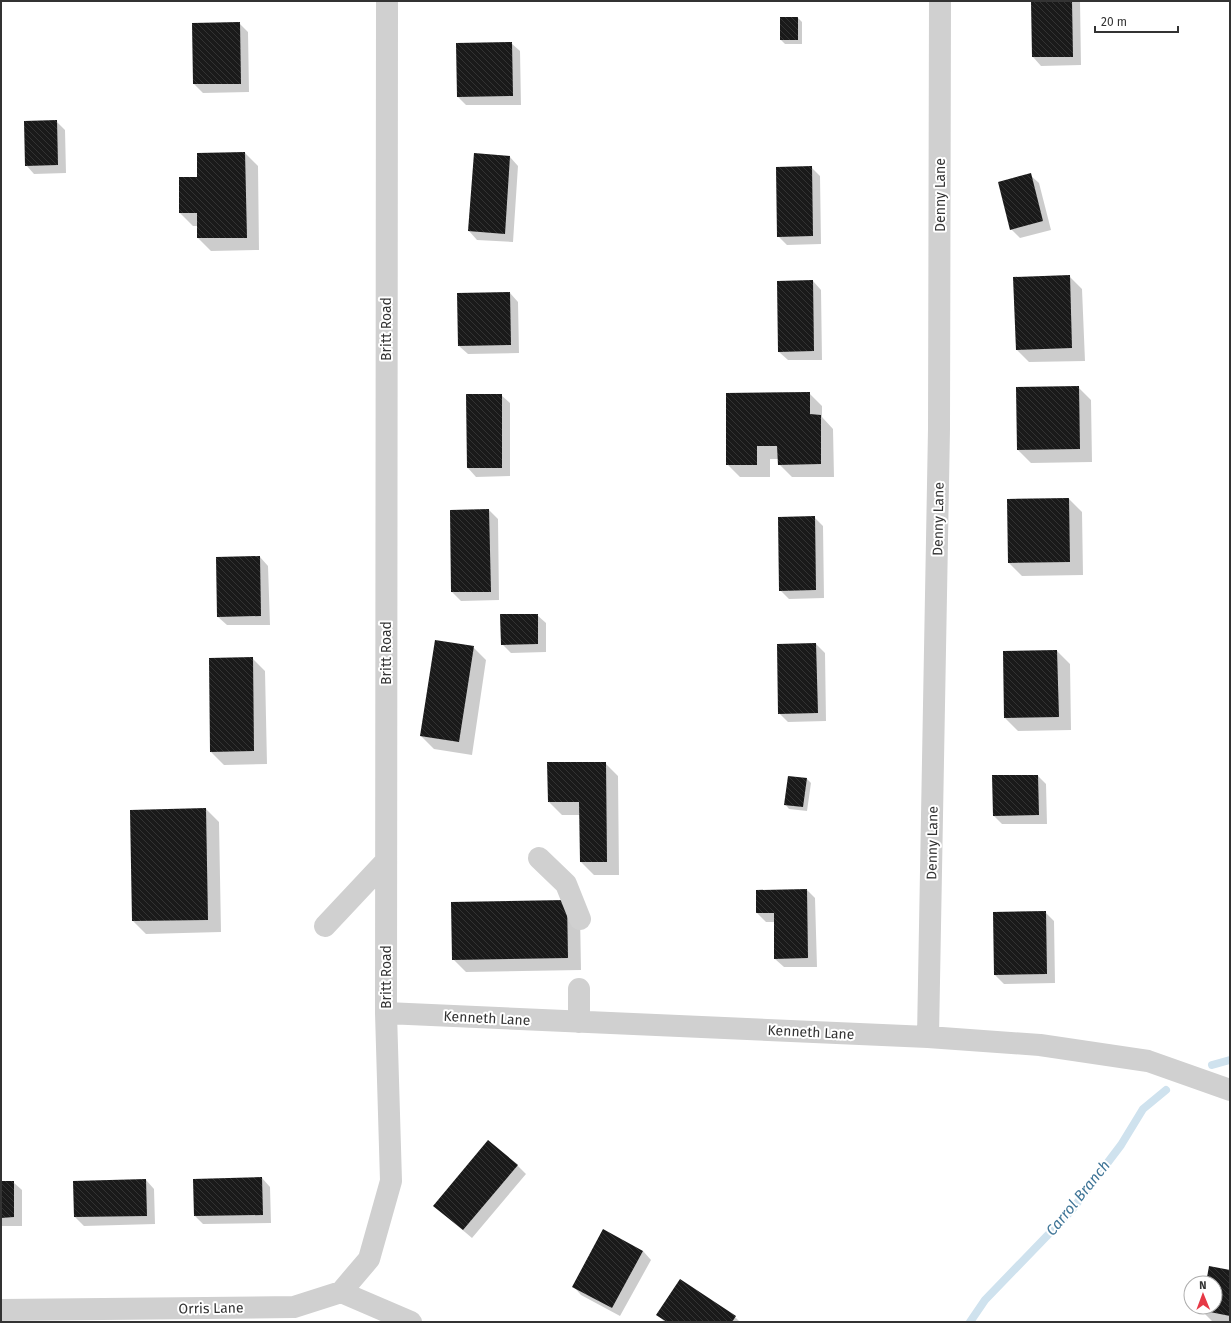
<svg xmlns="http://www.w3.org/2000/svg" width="1231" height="1323" viewBox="0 0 1231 1323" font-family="'Fira Sans',sans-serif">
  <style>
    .shadow { fill: #0003 }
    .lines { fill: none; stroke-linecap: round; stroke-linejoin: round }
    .stream { stroke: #cfe2ee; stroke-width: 8 }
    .building { fill: url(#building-back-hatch) }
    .minor { stroke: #d0d0d0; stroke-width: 22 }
    .labels { text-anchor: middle; stroke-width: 4; stroke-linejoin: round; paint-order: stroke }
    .street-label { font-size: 14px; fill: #333; stroke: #fff }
    .water-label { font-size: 15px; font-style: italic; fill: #3f7597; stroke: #fff }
  </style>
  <defs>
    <pattern id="building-back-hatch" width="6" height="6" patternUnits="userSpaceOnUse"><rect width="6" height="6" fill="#1a1a1a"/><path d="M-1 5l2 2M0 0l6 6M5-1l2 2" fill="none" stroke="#333"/></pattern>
  </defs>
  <rect width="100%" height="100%" fill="#fff"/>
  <!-- shadow -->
  <path class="shadow" d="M1032 1H1080L1081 65 1041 66 1033 57Z
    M798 18 802 22V44H785L781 40Z
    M239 23 248 32 249 92 203 93 194 84 193 24Z
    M511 43 520 51 521 105H466L458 97Z
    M56 121 65 130 66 173 34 174 26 165Z
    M245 153 258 166 259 250 211 251 198 238V226H193L180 213V178H198Z
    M510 157 518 166 513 242 477 240 469 231Z
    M811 167 820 176 821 244 787 245 778 236Z
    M1030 175 1039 183 1051 230 1020 238 1011 229Z
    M1069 276 1082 289 1085 361 1029 362 1016 349Z
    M813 281 821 290 822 360H788L779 352Z
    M510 293 518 302 519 353 468 354 459 346Z
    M1078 387 1091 400 1092 462 1031 463 1018 450Z
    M809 393 822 406V417L833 429 834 477H792L779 464 778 459H770V477H740L727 464Z
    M501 395 510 403V476L476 477 468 468Z
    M1069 499 1082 512 1083 575 1022 576 1009 563 1008 500Z
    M489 510 498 519 499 600 461 601 452 592Z
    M814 517 823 526 824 598 789 599 780 590Z
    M260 557 268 566 270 625H227L218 617Z
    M537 615 546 623V652L511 653 502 644Z
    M816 644 825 653 826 721 788 722 779 713Z
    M473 647 486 660 472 755 434 749 421 736Z
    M1057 651 1070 664 1071 730 1018 731 1005 718 1004 652Z
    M252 658 265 671 267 764 224 765 211 752Z
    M605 763 618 776 619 875H594L581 862V815H562L549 802Z
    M1038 776 1046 784 1047 824H1002L994 816Z
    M807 779 811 783 807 811 789 809 785 804Z
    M206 809 219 822 221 932 146 934 133 921Z
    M807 890 815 898 817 967H784L775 959V922H766L757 913V891Z
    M452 903 580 914 581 970 466 972 453 959Z
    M1045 912 1054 921 1055 983 1004 984 995 975Z
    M517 1165 526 1174 472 1238 434 1206Z
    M262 1178 270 1187 271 1223 203 1224 195 1216Z
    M146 1180 154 1189 155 1224 84 1226 75 1217Z
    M1 1182H13L22 1190V1226H1Z
    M643 1251 651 1260 620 1316 581 1295 573 1286Z
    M1230 1271V1322H1213L1201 1310 1202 1307H1215V1283H1207Z
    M657 1315 735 1317 740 1322H665Z"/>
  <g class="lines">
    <!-- stream -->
    <path class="stream" d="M1212 1065 1230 1060
      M970 1322 985 1300 1071 1211 1121 1145 1143 1109 1166 1090"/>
  </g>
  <!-- building -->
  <path class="building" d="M1031 1H1072L1073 57H1032Z
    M780 17H798V40H780Z
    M240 22 241 84H193L192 23Z
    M512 42 513 96 457 97 456 43Z
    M57 120 58 165 25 166 24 121Z
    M245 152 247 238H197V213H179V177H197V153Z
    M474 153 510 156 505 234 468 231Z
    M812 166 813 236 777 237 776 167Z
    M1031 173 1043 221 1010 230 998 182Z
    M1070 275 1072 348 1016 350 1013 277Z
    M813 280 814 351 778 352 777 281Z
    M510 292 511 345 458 346 457 293Z
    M1079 386 1080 449 1017 450 1016 387Z
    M810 392V414L821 415V464L778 465 777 446H757V465H726V393Z
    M466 394H502V468H467Z
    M1069 498 1070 562 1008 563 1007 499Z
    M489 509 491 592H451L450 510Z
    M815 516 816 590 779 591 778 517Z
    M260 556 261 616 217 617 216 557Z
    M500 614H538V644L501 645Z
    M435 640 474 646 459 742 420 736Z
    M816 643 818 713 778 714 777 644Z
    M1057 650 1059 717 1004 718 1003 651Z
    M253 657 254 751 210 752 209 658Z
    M547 762H606L607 862H580L579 802H548Z
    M992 775H1038L1039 815 993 816Z
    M788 776 807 778 803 807 784 805Z
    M206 808 208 920 132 921 130 810Z
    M807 889 808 958 774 959V913H756V890Z
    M567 900 568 958 452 960 451 902Z
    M1046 911 1047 974 994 975 993 912Z
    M488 1140 518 1165 463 1230 433 1206Z
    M262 1177 263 1215 194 1216 193 1179Z
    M146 1179 147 1216 74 1217 73 1181Z
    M1 1181H14V1217L1 1218Z
    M603 1229 643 1251 612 1308 572 1287Z
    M1209 1266 1230 1270V1316L1200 1310 1201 1307H1215V1283H1206Z
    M680 1279 736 1316 732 1322H667L656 1315Z"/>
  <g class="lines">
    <!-- minor -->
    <path class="minor" d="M539 858 566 884 580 919
      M325 926 386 861
      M386 1013 928 1037 1040 1045 1148 1061 1230 1090
      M579 1022V989
      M928 1037 939 429 940 1
      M341 1292 369 1259 391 1181 386 1013 387 1
      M1 1310 294 1307 341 1292 411 1322"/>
  </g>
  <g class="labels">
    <!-- street labels -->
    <g class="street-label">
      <text transform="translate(940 195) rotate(-90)" y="5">Denny Lane</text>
      <text transform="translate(386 329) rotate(-90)" y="5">Britt Road</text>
      <text transform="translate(938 519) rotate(-89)" y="5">Denny Lane</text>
      <text transform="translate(386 653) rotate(-90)" y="5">Britt Road</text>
      <text transform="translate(932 843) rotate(-89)" y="5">Denny Lane</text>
      <text transform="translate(386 977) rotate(-90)" y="5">Britt Road</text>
      <text transform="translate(487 1018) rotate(3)" y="5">Kenneth Lane</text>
      <text transform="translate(811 1032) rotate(3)" y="5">Kenneth Lane</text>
      <text transform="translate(211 1308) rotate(-1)" y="5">Orris Lane</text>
    </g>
    <!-- water labels -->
    <g class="water-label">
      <text transform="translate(1078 1198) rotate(-51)" y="5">Carrol Branch</text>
    </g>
  </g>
  <!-- border -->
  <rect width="1231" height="1323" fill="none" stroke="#333333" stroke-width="4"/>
  <!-- north arrow -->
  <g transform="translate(1203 1295) rotate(359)"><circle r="19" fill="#ffffff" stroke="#adadad"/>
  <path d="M0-3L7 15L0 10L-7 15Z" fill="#e63946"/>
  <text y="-6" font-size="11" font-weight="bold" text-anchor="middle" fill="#333333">N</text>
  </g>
  <!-- scale -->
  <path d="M1095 26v6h83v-6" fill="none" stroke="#333333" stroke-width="2"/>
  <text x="1101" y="26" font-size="12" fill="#333333" stroke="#ffffff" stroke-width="3" paint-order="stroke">20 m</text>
</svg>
